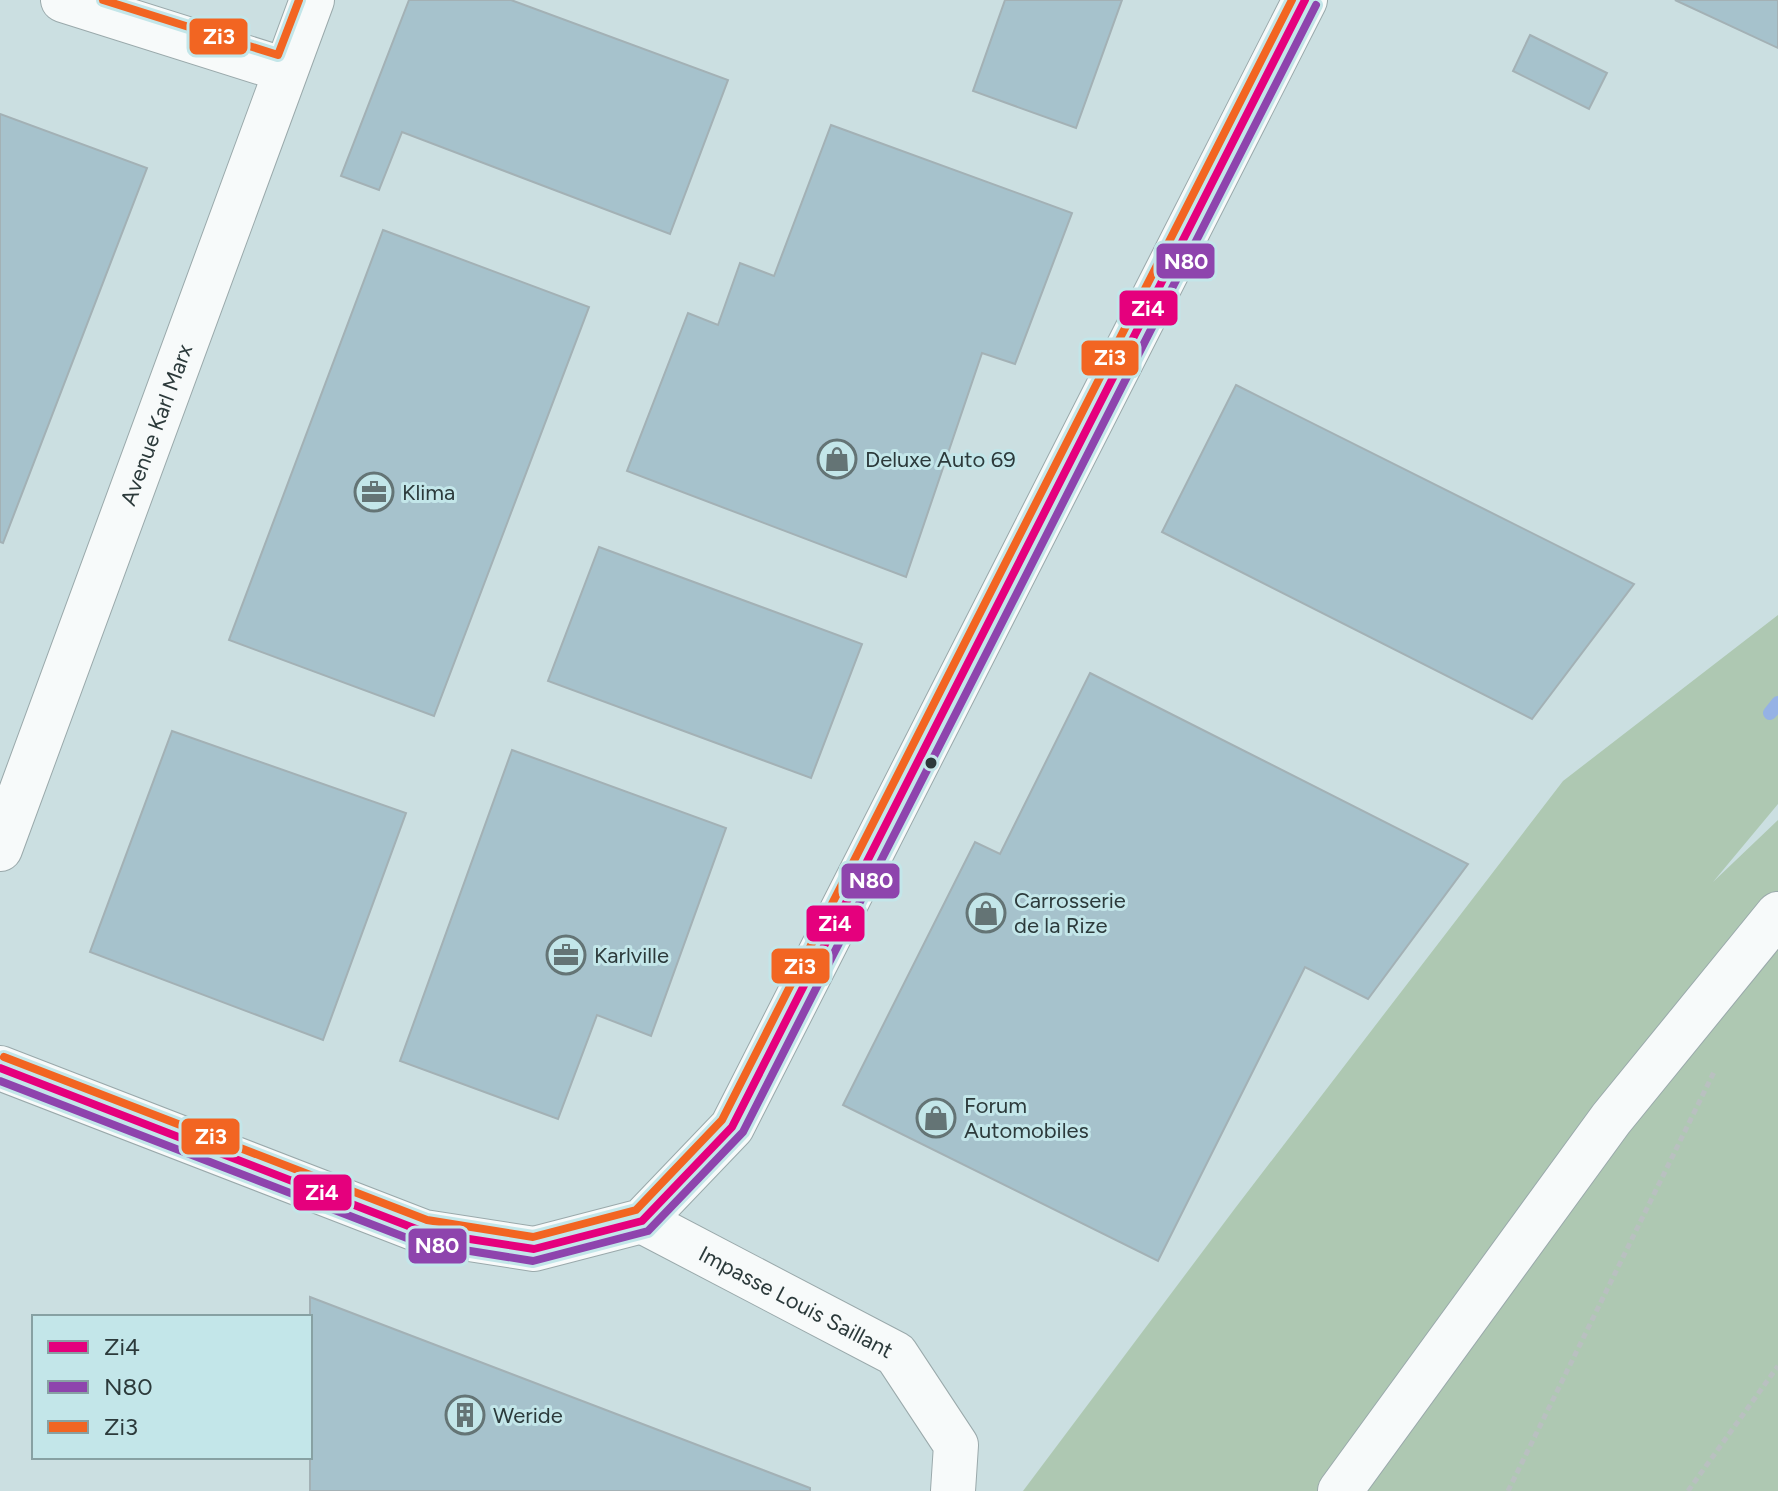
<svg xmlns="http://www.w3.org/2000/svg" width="1778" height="1491" viewBox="0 0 1778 1491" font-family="Figtree,sans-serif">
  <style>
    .green { fill: #aec8b2 }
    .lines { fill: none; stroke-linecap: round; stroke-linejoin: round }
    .stream { stroke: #95b2e5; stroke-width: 14 }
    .building { fill: #a6c2cc; stroke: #a3b1b5; stroke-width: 2 }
    .minor-casing { stroke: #9aa9ab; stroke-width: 46 }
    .path { stroke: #b9c0c0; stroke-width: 5; stroke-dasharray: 6 4; stroke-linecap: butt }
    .minor { stroke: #f7fafa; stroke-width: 44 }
    .bus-1-casing { stroke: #c3e6e9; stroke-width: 14 }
    .bus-2-casing { stroke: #c3e6e9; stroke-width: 14 }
    .bus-3-casing { stroke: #c3e6e9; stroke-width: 14 }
    .bus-1 { stroke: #e5007d; stroke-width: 8 }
    .bus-2 { stroke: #8e44ad; stroke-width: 8 }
    .bus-3 { stroke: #f26522; stroke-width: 8 }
    .bus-dot { fill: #2c3a3b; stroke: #c3e6e9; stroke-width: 3 }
    .labels { text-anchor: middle; stroke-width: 6; stroke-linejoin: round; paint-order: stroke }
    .street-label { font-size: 22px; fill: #2c3a3b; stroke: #c3e6e9 }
    .poi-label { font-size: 22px; fill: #2c3a3b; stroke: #c3e6e9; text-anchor: start }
    .line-badge { stroke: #c3e6e9; stroke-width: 3 }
    .badge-label { font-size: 22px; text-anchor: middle; font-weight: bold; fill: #fff }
  </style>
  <rect width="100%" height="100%" fill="#cbdfe1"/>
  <!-- green -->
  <path class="green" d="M1778 615V804L1713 882 1778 820V1491H1023L1236 1207 1563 781Z"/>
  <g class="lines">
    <!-- stream -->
    <path class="stream" d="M1770 713 1778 703"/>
  </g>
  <!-- building -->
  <path class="building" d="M409 0H511L728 80 670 234 402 132 379 190 341 176Z
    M1005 0H1122L1076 128 973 91Z
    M1675 0H1778V48Z
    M1530 35 1607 73 1589 109 1513 71Z
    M0 114 147 168 3 543 0 542Z
    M831 125 1072 213 1015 364 982 353 906 577 627 471 688 313 718 325 740 263 774 276Z
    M383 230 589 307 434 716 229 640Z
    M1236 385 1634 584 1532 719 1162 532Z
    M599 547 862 644 811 778 548 681Z
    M1090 673 1468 864 1368 999 1305 967 1158 1261 843 1105 975 842 1000 854Z
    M172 731 406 813 323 1040 90 952Z
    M512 750 726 828 651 1036 597 1015 558 1119 400 1061Z
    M310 1297 810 1488V1491H310Z"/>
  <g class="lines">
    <defs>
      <g id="minor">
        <path d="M63 0 285 70"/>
        <path id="s1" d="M0 849 312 0"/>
        <path d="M0 1068 424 1232 534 1249 642 1221 732 1127 1305 0"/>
        <path id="s2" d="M642 1221 896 1354 956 1445 953 1491"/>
        <path d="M1340 1491 1611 1119 1778 914"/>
      </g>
    </defs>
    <!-- minor casing -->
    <use href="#minor" class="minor-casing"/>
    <!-- path -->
    <path class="path" d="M1508 1491 1714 1072
      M1688 1491 1778 1366"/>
    <!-- minor -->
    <use href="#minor" class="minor"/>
    <defs>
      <path id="bus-1" d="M0 1068 424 1232 534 1249 642 1221 732 1127 1305 0"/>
      <path id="bus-2" d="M0 1081 420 1243 533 1261 648 1231 743 1132 1316 5"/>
      <path id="bus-3" d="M103 0 278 55 299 0
        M4 1057 427 1220 533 1237 636 1210 722 1120 1292 0"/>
    </defs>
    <!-- bus-1 casing -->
    <use href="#bus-1" class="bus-1-casing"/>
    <!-- bus-2 casing -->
    <use href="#bus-2" class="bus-2-casing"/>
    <!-- bus-3 casing -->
    <use href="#bus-3" class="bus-3-casing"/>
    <!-- bus-1 -->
    <use href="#bus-1" class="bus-1"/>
    <!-- bus-2 -->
    <use href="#bus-2" class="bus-2"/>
    <!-- bus-3 -->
    <use href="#bus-3" class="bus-3"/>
  </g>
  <!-- icons -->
  <defs>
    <symbol id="shop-ring" viewBox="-11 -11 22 22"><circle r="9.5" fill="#c3e6e9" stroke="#647475" stroke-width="1.5"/><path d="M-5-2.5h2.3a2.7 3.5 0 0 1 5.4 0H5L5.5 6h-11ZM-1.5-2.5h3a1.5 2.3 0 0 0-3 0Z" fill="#647475"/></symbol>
    <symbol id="office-ring" viewBox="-11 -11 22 22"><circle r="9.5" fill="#c3e6e9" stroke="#647475" stroke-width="1.5"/><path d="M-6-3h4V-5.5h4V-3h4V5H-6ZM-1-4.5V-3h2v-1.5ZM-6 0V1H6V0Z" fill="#647475"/></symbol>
    <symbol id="building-ring" viewBox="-11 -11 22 22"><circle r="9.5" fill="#c3e6e9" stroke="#647475" stroke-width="1.5"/><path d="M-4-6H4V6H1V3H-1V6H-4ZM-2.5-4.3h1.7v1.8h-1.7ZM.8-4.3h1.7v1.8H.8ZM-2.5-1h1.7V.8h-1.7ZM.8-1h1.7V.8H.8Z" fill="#647475"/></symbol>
  </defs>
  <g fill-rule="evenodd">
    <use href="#shop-ring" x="815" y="437" width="44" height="44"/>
    <use href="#office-ring" x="352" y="470" width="44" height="44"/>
    <use href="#shop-ring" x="964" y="891" width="44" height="44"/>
    <use href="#office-ring" x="544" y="933" width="44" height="44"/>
    <use href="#shop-ring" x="914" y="1096" width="44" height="44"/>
    <use href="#building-ring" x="443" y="1393" width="44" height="44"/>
  </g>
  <!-- markers -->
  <circle class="bus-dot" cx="931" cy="763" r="7"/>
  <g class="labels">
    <!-- street labels -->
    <g class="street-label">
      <text dy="8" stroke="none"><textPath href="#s1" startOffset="452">Avenue Karl Marx</textPath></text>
      <text dy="8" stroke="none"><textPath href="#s2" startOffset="174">Impasse Louis Saillant</textPath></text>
    </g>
    <!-- poi labels -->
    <g class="poi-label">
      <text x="865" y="467">Deluxe Auto 69</text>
      <text x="402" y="500">Klima</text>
      <text x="1014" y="908">Carrosserie<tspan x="1014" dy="25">de la Rize</tspan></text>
      <text x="594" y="963">Karlville</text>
      <text x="964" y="1113">Forum<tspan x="964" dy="25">Automobiles</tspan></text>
      <text x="493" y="1423">Weride</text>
    </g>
  </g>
  <g class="line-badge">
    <rect x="188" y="17" width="61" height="39" rx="8" fill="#f26522"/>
    <rect x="1155" y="242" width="61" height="38" rx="8" fill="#8e44ad"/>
    <rect x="1118" y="289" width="61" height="38" rx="8" fill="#e5007d"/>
    <rect x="1080" y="339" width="60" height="38" rx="8" fill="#f26522"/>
    <rect x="840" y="862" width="61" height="38" rx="8" fill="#8e44ad"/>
    <rect x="805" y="904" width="61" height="39" rx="8" fill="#e5007d"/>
    <rect x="770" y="947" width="61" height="38" rx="8" fill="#f26522"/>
    <rect x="180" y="1117" width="61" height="39" rx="8" fill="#f26522"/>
    <rect x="292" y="1173" width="61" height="39" rx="8" fill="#e5007d"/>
    <rect x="407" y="1227" width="61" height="38" rx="8" fill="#8e44ad"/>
  </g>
  <g class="badge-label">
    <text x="219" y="44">Zi3</text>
    <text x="1186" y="269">N80</text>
    <text x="1148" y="316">Zi4</text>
    <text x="1110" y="365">Zi3</text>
    <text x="871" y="888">N80</text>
    <text x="835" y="931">Zi4</text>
    <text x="800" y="974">Zi3</text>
    <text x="211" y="1144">Zi3</text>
    <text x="322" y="1200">Zi4</text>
    <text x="437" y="1253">N80</text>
  </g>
  <!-- legend -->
  <rect x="32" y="1315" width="280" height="144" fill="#c3e6e9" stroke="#87a1a3" stroke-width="2"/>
  <rect x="48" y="1341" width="40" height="12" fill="#e5007d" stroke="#87a1a3" stroke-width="2"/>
  <text x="104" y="1355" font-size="24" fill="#2c3a3b">Zi4</text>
  <rect x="48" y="1381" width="40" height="12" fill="#8e44ad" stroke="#87a1a3" stroke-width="2"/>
  <text x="104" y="1395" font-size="24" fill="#2c3a3b">N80</text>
  <rect x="48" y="1421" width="40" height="12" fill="#f26522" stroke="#87a1a3" stroke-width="2"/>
  <text x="104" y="1435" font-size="24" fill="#2c3a3b">Zi3</text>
</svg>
